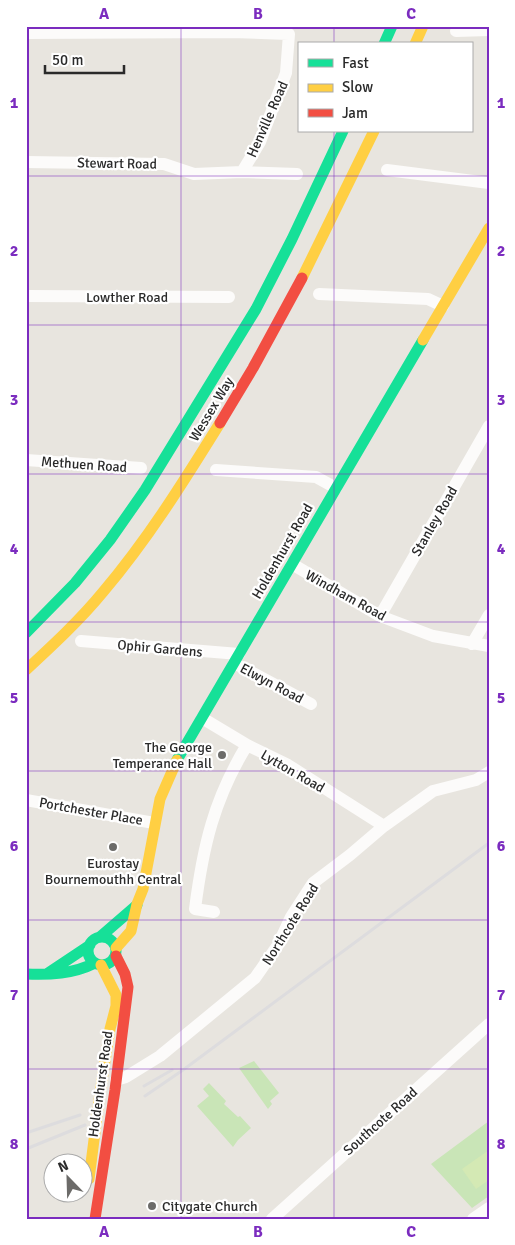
<svg xmlns="http://www.w3.org/2000/svg" width="515" height="1245" viewBox="0 0 515 1245" font-family="Signika,sans-serif">
  <style>
    .green { fill: #c9e5b7 }
    .pitch { fill: #d4e9b4 }
    .lines { fill: none; stroke-linecap: round; stroke-linejoin: round }
    .street { stroke: #fcfbfa; stroke-width: 12 }
    .fast { stroke: #16e098; stroke-width: 11 }
    .slow { stroke: #ffcf43; stroke-width: 11 }
    .jam { stroke: #f24e42; stroke-width: 11 }
    .rail { stroke: #dddcde; stroke-width: 3 }
    .grid { fill: none; stroke: #7b2cbf; stroke-width: 1; stroke-opacity: 0.55 }
    .poi-dot { fill: #6c6b69; stroke: #fff; stroke-width: 2 }
    .labels { text-anchor: middle; stroke-width: 4.5; stroke-linejoin: round; paint-order: stroke }
    .street-label { font-size: 14px; fill: #2a2a2a; stroke: #fff }
    .poi-label { font-size: 14px; fill: #2a2a2a; stroke: #fff; text-anchor: end }
    .neatline { fill: none; stroke: #7b2cbf; stroke-width: 2 }
    .grid-label { font-size: 16px; text-anchor: middle; font-weight: bold; fill: #7b2cbf }
  </style>
  <rect width="100%" height="100%" fill="#e8e5df"/>
  <!-- green -->
  <path class="green" d="M254 1061 279 1093 270 1101 272 1104 268 1109 239 1068Z
    M209 1083 226 1101 224 1104 238 1117 240 1116 251 1128 238 1140 233 1147 197 1106 209 1096 203 1089Z
    M489 1121V1196L472 1208 431 1164Z"/>
  <!-- pitch -->
  <path class="pitch" d="M489 1150V1180L476 1189 462 1169Z"/>
  <g class="lines">
    <!-- street -->
    <path class="street" d="M456 31 489 30
      M26 33 232 32 289 34 286 73 260 142 242 172
      M26 162 164 164 194 174 242 172 297 174
      M387 170 489 183
      M319 294 428 299 443 306
      M26 296 229 297
      M26 460 141 468
      M216 470 316 477 336 488
      M292 564 380 616 433 636 489 646
      M380 616 489 426
      M81 641 239 654
      M472 644 489 615
      M234 663 311 704
      M202 718 247 745 288 765 384 826
      M26 800 154 823
      M214 912 195 909C203 846 214 799 247 745
      M116 1080 126 1077 160 1056 255 978 278 945 291 917 313 883 350 855 384 826 433 791 476 780 489 772
      M272 1219 489 1024
      M473 1219 489 1208"/>
    <!-- fast -->
    <path class="fast" d="M384 44 392 26
      M26 633 75 583 110 540 145 490 256 309 292 239 343 131
      M177 760 423 340
      M88 951a14 14 0 1 1 28 0a14 14 0 1 1-28 0Z
      M100 937 137 905
      M48 973 90 945
      M26 974C50 975 73 974 95 963"/>
    <!-- slow -->
    <path class="slow" d="M415 44 423 26
      M302 278 374 131
      M423 340 489 228
      M26 670C53 645 80 620 103 592 148 539 184 481 220 423
      M116 948 131 931 137 904 143 889 160 799 177 760
      M89 1179 100 1093 110 1029 116 1006V995L101 965"/>
    <!-- jam -->
    <path class="jam" d="M220 423 253 368 302 278
      M95 1219 115 1090 128 987 125 974 116 956"/>
    <!-- rail -->
    <path class="rail" d="M144 1086 172 1070
      M145 1096 183 1070 489 843
      M26 1133 80 1115
      M26 1149 85 1125"/>
  </g>
  <!-- grid -->
  <path class="grid" d="M181 26V1219M334 26V44M334 131V1219M26 176H489M26 325H489M26 474H489M26 622H489M26 771H489M26 920H489M26 1069H489"/>
  <!-- markers -->
  <g class="poi-dot">
    <circle cx="222" cy="755" r="5"/>
    <circle cx="113" cy="847" r="5"/>
    <circle cx="152" cy="1206" r="5"/>
  </g>
  <g class="labels">
    <!-- street labels -->
    <g class="street-label">
      <text transform="translate(267 119) rotate(-66)" y="5">Henville Road</text>
      <text transform="translate(117 163) rotate(1)" y="5">Stewart Road</text>
      <text x="127" y="302">Lowther Road</text>
      <text transform="translate(211 409) rotate(-59)" y="5">Wessex Way</text>
      <text transform="translate(84 464) rotate(4)" y="5">Methuen Road</text>
      <text transform="translate(434 521) rotate(-60)" y="5">Stanley Road</text>
      <text transform="translate(282 551) rotate(-60)" y="5">Holdenhurst Road</text>
      <text transform="translate(346 595) rotate(29)" y="5">Windham Road</text>
      <text transform="translate(160 648) rotate(5)" y="5">Ophir Gardens</text>
      <text transform="translate(272 683) rotate(28)" y="5">Elwyn Road</text>
      <text transform="translate(293 771) rotate(30)" y="5">Lytton Road</text>
      <text transform="translate(91 811) rotate(10)" y="5">Portchester Place</text>
      <text transform="translate(290 924) rotate(-58)" y="5">Northcote Road</text>
      <text transform="translate(100 1084) rotate(-82)" y="5">Holdenhurst Road</text>
      <text transform="translate(380 1121) rotate(-42)" y="5">Southcote Road</text>
    </g>
    <!-- poi labels -->
    <g class="poi-label">
      <text x="212" y="752">The George<tspan x="212" dy="16">Temperance Hall</tspan></text>
      <text x="113" y="868" text-anchor="middle">Eurostay<tspan x="113" dy="16">Bournemouthh Central</tspan></text>
      <text x="162" y="1211" text-anchor="start">Citygate Church</text>
    </g>
  </g>
  <!-- border -->
  <rect width="515" height="1245" fill="none" stroke="#ffffff" stroke-width="55"/>
  <!-- legend -->
  <rect x="298" y="42" width="175" height="90" fill="#ffffff" stroke="#aaaaaa"/>
  <rect x="308" y="59" width="25" height="8" fill="#16e098" stroke="#aaaaaa"/>
  <text x="342" y="68" font-size="15" fill="#2a2a2a">Fast</text>
  <rect x="308" y="84" width="25" height="8" fill="#ffcf43" stroke="#aaaaaa"/>
  <text x="342" y="92" font-size="15" fill="#2a2a2a">Slow</text>
  <rect x="308" y="109" width="25" height="8" fill="#f24e42" stroke="#aaaaaa"/>
  <text x="342" y="118" font-size="15" fill="#2a2a2a">Jam</text>
  <!-- north arrow -->
  <g transform="translate(68 1178) rotate(337)"><circle r="24" fill="#ffffff" stroke="#aaaaaa"/>
  <path d="M0-4L9 19L0 12L-9 19Z" fill="#6c6b69"/>
  <text y="-8" font-size="14" font-weight="bold" text-anchor="middle" fill="#2a2a2a">N</text>
  </g>
  <!-- scale -->
  <path d="M45 65v8h79v-8" fill="none" stroke="#2a2a2a" stroke-width="2.5"/>
  <text x="52" y="65" font-size="15" fill="#2a2a2a" stroke="#ffffff" stroke-width="4" paint-order="stroke">50 m</text>
  <rect x="28" y="28" width="460" height="1190" class="neatline"/>
  <g class="grid-label">
    <text x="104" y="19">A</text>
    <text x="258" y="19">B</text>
    <text x="411" y="19">C</text>
    <text x="14" y="108">1</text>
    <text x="501" y="108">1</text>
    <text x="14" y="256">2</text>
    <text x="501" y="256">2</text>
    <text x="14" y="405">3</text>
    <text x="501" y="405">3</text>
    <text x="14" y="554">4</text>
    <text x="501" y="554">4</text>
    <text x="14" y="703">5</text>
    <text x="501" y="703">5</text>
    <text x="14" y="851">6</text>
    <text x="501" y="851">6</text>
    <text x="14" y="1000">7</text>
    <text x="501" y="1000">7</text>
    <text x="14" y="1149">8</text>
    <text x="501" y="1149">8</text>
    <text x="104" y="1237">A</text>
    <text x="258" y="1237">B</text>
    <text x="411" y="1237">C</text>
  </g>
</svg>
